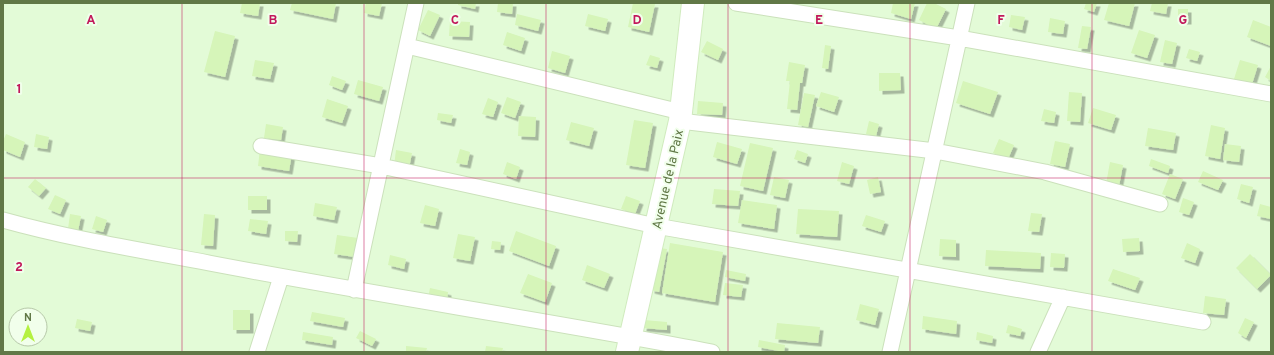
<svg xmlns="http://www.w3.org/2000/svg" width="1274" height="355" viewBox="0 0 1274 355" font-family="Overpass,sans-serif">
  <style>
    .residential { fill: #e3fbd7; fill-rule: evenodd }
    .building { fill: #d6f5b9; filter: url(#shadow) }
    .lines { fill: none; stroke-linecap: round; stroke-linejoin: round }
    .street-casing { stroke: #cbe1bb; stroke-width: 17 }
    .secondary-casing { stroke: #d0ebbe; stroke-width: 24 }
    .street { stroke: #fff; stroke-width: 15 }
    .secondary { stroke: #fff; stroke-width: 22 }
    .grid { fill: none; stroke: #c2185b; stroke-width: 1; stroke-opacity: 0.55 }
    .labels { text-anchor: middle; stroke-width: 4; stroke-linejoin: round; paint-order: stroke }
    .street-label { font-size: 13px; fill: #617847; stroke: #f1ffeb }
    .grid-label { font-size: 13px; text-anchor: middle; font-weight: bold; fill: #c2185b; stroke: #f1ffeb; stroke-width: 4; stroke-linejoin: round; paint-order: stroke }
  </style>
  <defs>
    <filter id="shadow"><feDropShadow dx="3.5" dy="3.5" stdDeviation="0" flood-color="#0004"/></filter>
  </defs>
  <rect width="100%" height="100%" fill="#ebfee4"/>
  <!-- residential -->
  <path class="residential" d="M3 3H1271V352H3ZM16 315H40V339H16Z"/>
  <!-- building -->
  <path class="building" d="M242 3H260L258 16 240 13Z
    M292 3H336L333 19 290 10Z
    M366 3H382L379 16 364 13Z
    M458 3H476L475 9 458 5Z
    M498 3H513L512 14 497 12Z
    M633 3 655 4 649 32 628 27Z
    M893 3H915L911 19 891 13Z
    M927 3H934L946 9 936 29 919 20Z
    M1086 3H1097L1094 12 1084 9Z
    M1109 3H1135L1129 26 1104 20Z
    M1152 3H1168L1166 14 1150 11Z
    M1178 9H1188V21H1178Z
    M428 10 440 15 430 36 418 30Z
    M517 14 541 20 538 31 515 25Z
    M588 14 608 19 605 31 585 26Z
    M1011 15 1025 17 1022 30 1009 27Z
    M1050 18 1065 21 1063 34 1048 32Z
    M1253 20 1271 27V46L1247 37Z
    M450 21 470 22 469 37 449 36Z
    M1082 26 1091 27 1087 49 1078 48Z
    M1139 30 1155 35 1147 58 1131 53Z
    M215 31 235 36 225 77 204 72Z
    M507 32 525 38 521 51 503 45Z
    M1165 40 1177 43 1172 64 1160 62Z
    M707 41 723 49 718 60 701 52Z
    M825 45 831 46 828 69 822 68Z
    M1189 49 1200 52 1197 61 1186 58Z
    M552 51 570 56 565 73 548 68Z
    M650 55 660 58 657 68 646 65Z
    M255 60 274 63 270 79 252 76Z
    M1240 60 1258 65 1252 84 1234 79Z
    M789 62 805 65 802 83H800L797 110 787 109 790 81H786Z
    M1271 66V81L1265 77Z
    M879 73H900L901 90 879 91Z
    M332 76 346 81 342 90 329 85Z
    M358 80 383 87 379 101 354 94Z
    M963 81 998 92 990 114 956 103Z
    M821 92 839 97 834 112 816 106Z
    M1069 92 1082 93 1080 122 1067 121Z
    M804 93 815 95 808 127 798 125Z
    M507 97 521 102 515 118 501 113Z
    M488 98 498 102 493 117 482 114Z
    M327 99 348 106 342 123 322 117Z
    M698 101 723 103 722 115 697 114Z
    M1093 108 1116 115 1111 130 1088 123Z
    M1044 109 1056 112 1054 123 1041 121Z
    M438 113 453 115 451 123 437 120Z
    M519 116 536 117 535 137 518 136Z
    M634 120 653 123 645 168 626 165Z
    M869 121 879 124 876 136 866 134Z
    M571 122 594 128 589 146 566 140Z
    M266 124 283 127 281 140 264 138Z
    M1211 125 1225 128 1220 159 1205 156Z
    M1148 128 1176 133 1173 150 1145 146Z
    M6 134 25 142 20 157 3 150V141Z
    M36 134 49 137 47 149 34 147Z
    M999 139 1014 145 1008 159 993 153Z
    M1055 141 1070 144 1065 167 1050 164Z
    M717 142 742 149 737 164 713 157Z
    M750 143 773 148 763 191 740 186Z
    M1225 144 1241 146 1239 162 1223 160Z
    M260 149 292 153 289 171 258 166Z
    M460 149 470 152 467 165 456 163Z
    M396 150 412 153 409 168 394 166Z
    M797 150 808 154 805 163 794 159Z
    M1151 159 1170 166 1168 173 1149 166Z
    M507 162 520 167 516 179 503 174Z
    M842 162 854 166 849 184 837 181Z
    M1110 162 1123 165 1119 186 1106 184Z
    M1203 171 1223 180 1218 190 1198 182Z
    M1170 174 1183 179 1175 199 1162 194Z
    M774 177 789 180 785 198 770 195Z
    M878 177 881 192 870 194 867 180Z
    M35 179 46 188 39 196 28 187Z
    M1241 184 1253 187 1249 203 1237 199Z
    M714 189 740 191 738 206 712 204Z
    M55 195 66 200 60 214 48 209Z
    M248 196H267V210H248Z
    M626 196 640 201 635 214 621 209Z
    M1183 198 1194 202 1189 215 1179 212Z
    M742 200 777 205 774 229 738 223Z
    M315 203 337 207 334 220 313 216Z
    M1260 204 1271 207V219L1257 216Z
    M425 205 439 209 435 226 420 223Z
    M798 209 839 211 837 237 796 234Z
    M1031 213 1042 214 1039 232 1028 231Z
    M70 214 81 216 78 231 68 229Z
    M204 214 215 215 213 246 201 245Z
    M866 215 885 221 881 232 862 226Z
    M96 216 107 220 103 232 92 229Z
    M250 219 268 221 266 234 248 231Z
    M285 231H298L297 242 285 241Z
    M516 231 556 246 549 266 509 251Z
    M458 234 475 237 470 261 453 258Z
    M337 235 358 238 355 257 334 254Z
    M1139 238 1140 251 1123 252 1122 239Z
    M940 239 956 240V257L939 256Z
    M492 241 501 242 500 250 491 249Z
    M670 243 723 252 715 302 662 293Z
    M1187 243 1200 249 1195 263 1181 258Z
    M659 248 667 249 659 292 651 290Z
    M986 250 1041 253 1040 269 985 266Z
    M1051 253 1065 254 1064 268 1050 267Z
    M1250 254 1271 275 1257 289 1236 268Z
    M390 255 406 259 404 269 388 265Z
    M587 265 610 274 604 288 582 280Z
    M1113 269 1140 278 1135 290 1108 281Z
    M726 270 746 274 745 281 725 277Z
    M528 274 552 283 545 302 520 293Z
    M725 283 743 285 741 297 723 295Z
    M430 288 448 292 447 301 428 298Z
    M1205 296 1226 299 1224 315 1203 313Z
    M860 304 879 309 875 325 856 320Z
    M233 310H250V330H233Z
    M312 312 345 318 343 327 310 321Z
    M923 316 957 321 956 334 922 329Z
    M1245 318 1254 322 1246 338 1238 333Z
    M77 319 92 322 90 331 75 328Z
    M644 320 667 322V330L643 328Z
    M777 323 820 327 818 343 775 339Z
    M1008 325 1022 329 1020 336 1006 333Z
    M360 331 376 339 372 346 356 338Z
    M303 332 333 337 332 345 302 340Z
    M977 332 993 336 992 343 976 340Z
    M759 340 785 345 784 352 758 347Z
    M406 346 427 348 426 352H406Z
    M486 346 503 348 502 352H485Z"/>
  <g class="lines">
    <defs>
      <path id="street" d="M736 3 959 38 1271 94
        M407 46 681 112
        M680 121 935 151 1045 172 1160 204
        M261 146 381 166 656 226 1203 322
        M3 220C71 239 140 250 209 263 376 295 545 320 712 352
        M354 290 416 3
        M257 352 281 277
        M890 352 967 3
        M1038 352 1063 297"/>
      <path id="secondary" d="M627 352 680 121 693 3"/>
    </defs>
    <!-- street casing -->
    <use href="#street" class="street-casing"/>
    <!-- secondary casing -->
    <use href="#secondary" class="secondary-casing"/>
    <!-- street -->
    <use href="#street" class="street"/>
    <!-- secondary -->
    <use href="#secondary" class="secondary"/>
  </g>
  <!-- grid -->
  <path class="grid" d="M182 3V352M364 3V352M546 3V352M728 3V352M910 3V352M1092 3V352M3 178H1271"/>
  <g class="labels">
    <!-- street labels -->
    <g class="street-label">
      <text transform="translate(667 179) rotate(-77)" y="5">Avenue de la Paix</text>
    </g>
  </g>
  <g class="grid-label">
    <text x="91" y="24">A</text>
    <text x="273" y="24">B</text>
    <text x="455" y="24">C</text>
    <text x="637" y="24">D</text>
    <text x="819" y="24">E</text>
    <text x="1001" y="24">F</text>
    <text x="1183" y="24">G</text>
    <text x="19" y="93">1</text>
    <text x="19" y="271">2</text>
  </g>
  <!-- border -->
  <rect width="1274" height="355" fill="none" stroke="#617847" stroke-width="8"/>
  <!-- north arrow -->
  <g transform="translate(28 327)"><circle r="19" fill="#f1ffeb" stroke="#b7c9a9"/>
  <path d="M0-3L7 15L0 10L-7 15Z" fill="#b4f140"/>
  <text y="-6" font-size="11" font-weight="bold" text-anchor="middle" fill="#617847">N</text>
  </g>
</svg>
